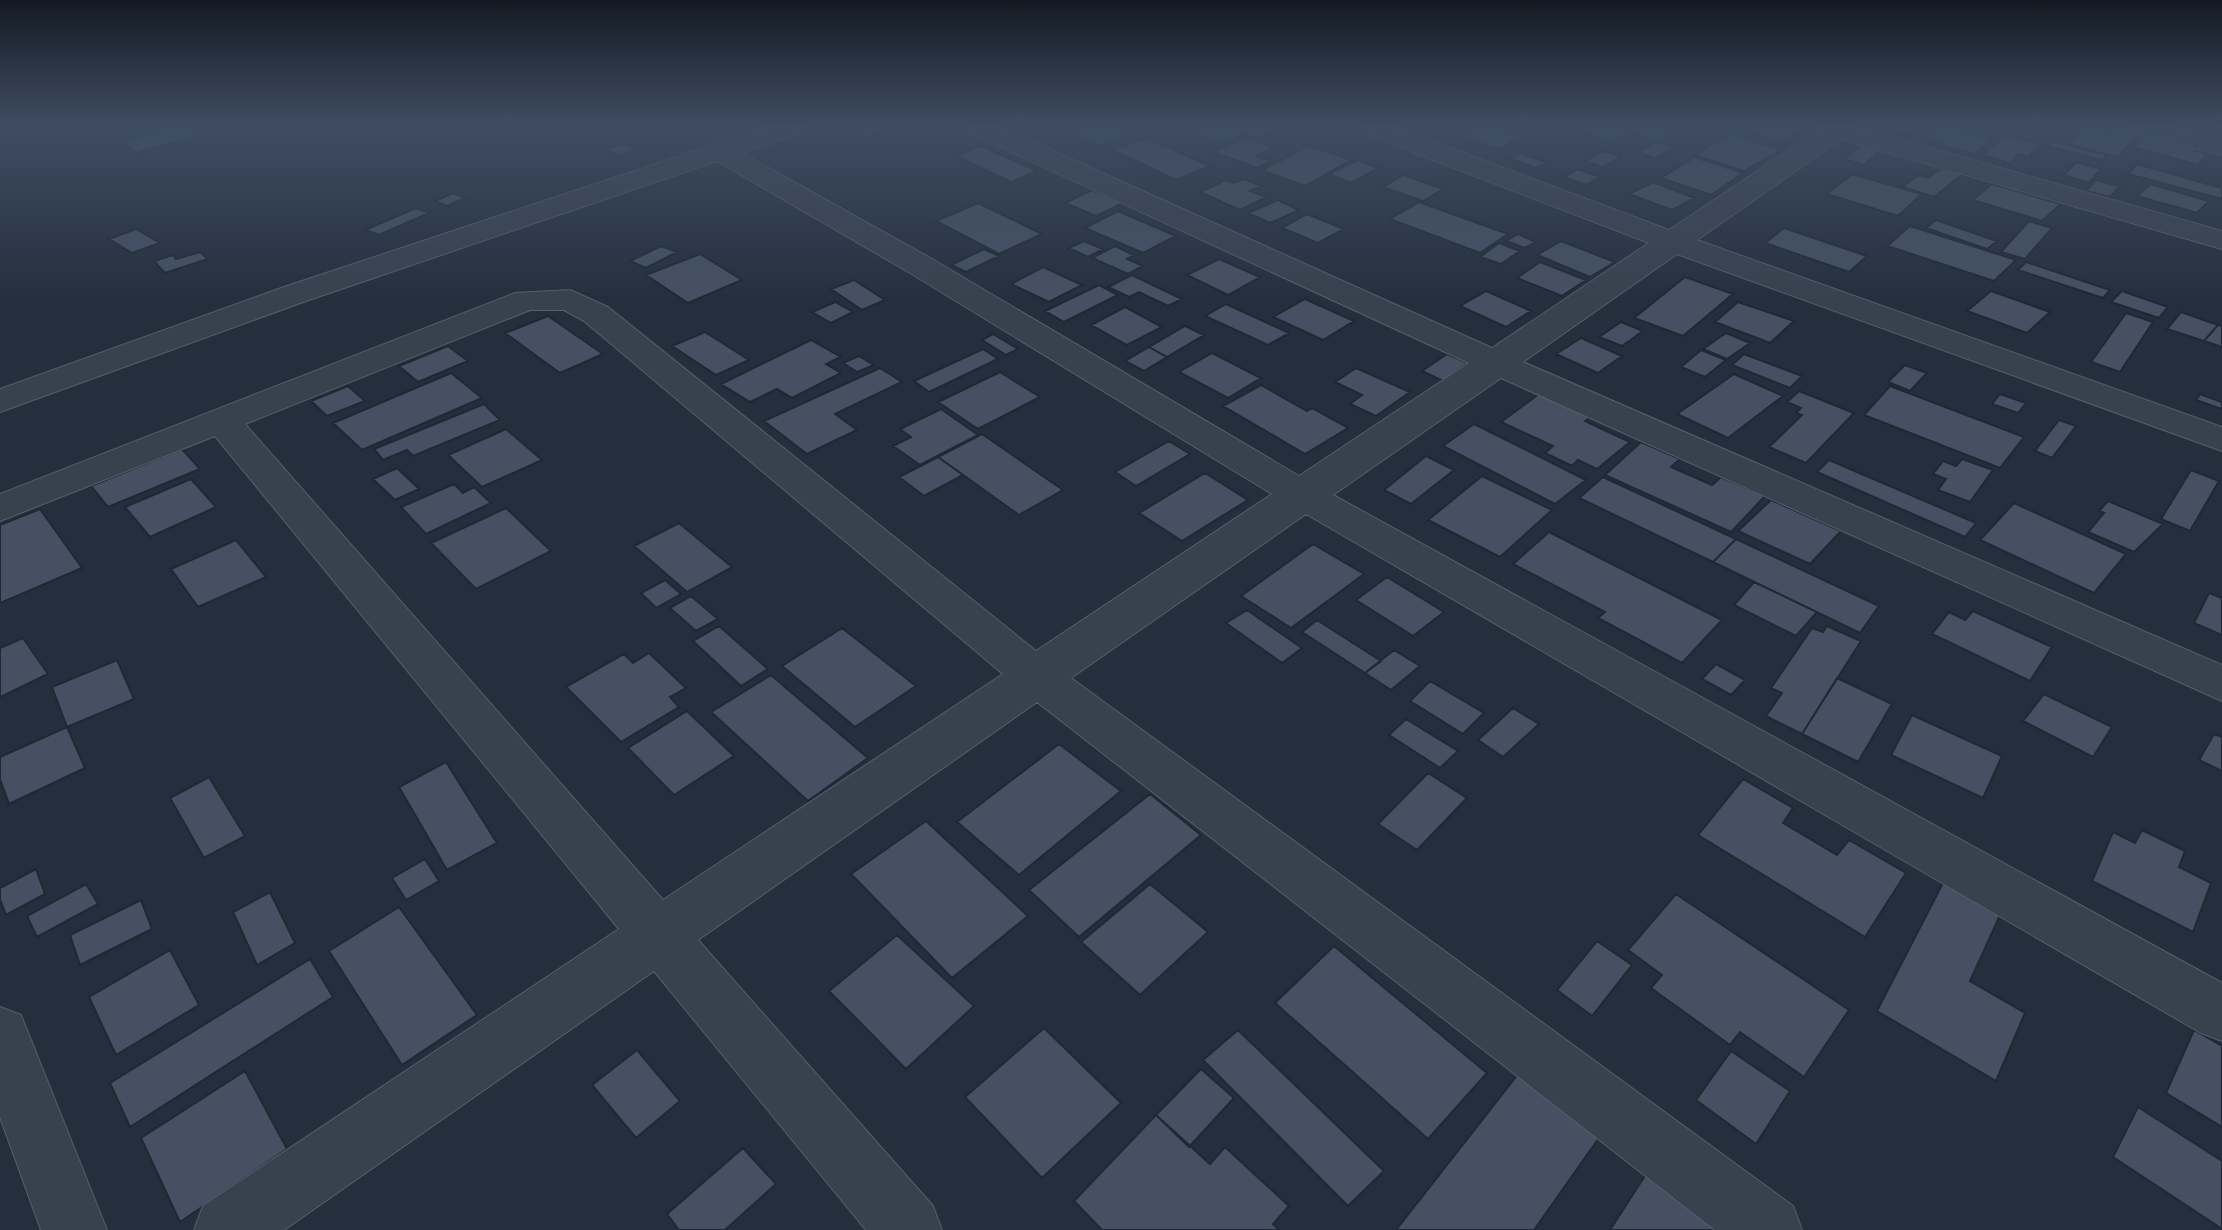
<svg xmlns="http://www.w3.org/2000/svg" width="2222" height="1230" viewBox="0 0 2222 1230" font-family="Manrope,sans-serif">
  <style>
    .building { fill: #455162; stroke: #1f2835; stroke-width: 2 }
    .lines { fill: none; stroke-linecap: round; stroke-linejoin: round }
    .minor-casing { stroke: #565f6c; stroke-width: 2 }
    .minor { fill: #38414e; fill-rule: evenodd }
  </style>
  <rect width="100%" height="100%" fill="#242f3e"/>
  <!-- building -->
  <path class="building" d="M172 127H191L201 134 136 153 121 142Z
    M851 127H885L890 130 863 137Z
    M1081 127H1108L1127 135 1099 146 1068 132Z
    M1208 127H1273L1277 128 1256 139 1243 134 1219 142 1194 133Z
    M1478 127H1490L1521 137 1499 149 1461 136Z
    M1568 127H1635L1610 141Z
    M1635 127H1657L1673 132 1657 142 1627 132Z
    M1741 127H1801L1805 128 1782 143Z
    M1889 127H1918L1908 135 1886 129Z
    M1943 127 1991 140 1974 154 1939 144 1943 141 1929 137Z
    M2085 127 2113 133 2119 127 2144 130 2117 157 2067 144Z
    M1732 134 1781 150 1744 171 1695 155Z
    M2005 135 2040 145 2028 157 2019 154 2010 163 1983 155Z
    M1245 137 1273 147 1256 156 1271 161 1257 168 1214 152Z
    M2146 137 2162 142 2167 138 2200 146 2195 151 2208 154 2197 165 2134 147Z
    M1146 138 1210 166 1176 180 1113 150Z
    M2052 141 2106 155 2102 160 2048 146Z
    M1656 142 1674 148 1655 158 1639 152Z
    M622 143 638 148 621 156 605 150Z
    M1861 145 1880 150 1864 165 1844 159Z
    M981 146 1037 171 1011 182 956 156Z
    M1309 146 1351 160 1305 186 1262 170Z
    M1604 151 1622 157 1603 167 1585 161Z
    M1521 153 1547 163 1536 168 1510 159Z
    M1694 157 1743 173 1711 195 1661 178Z
    M1358 160 1379 168 1351 183 1329 174Z
    M2076 162 2101 169 2089 183 2064 175Z
    M2137 164 2222 188V199L2128 174Z
    M1942 168 1963 174 1934 197 1903 187 1918 175 1928 178Z
    M1578 169 1600 177 1586 185 1564 177Z
    M1852 174 1922 194 1898 216 1827 194Z
    M1403 175 1443 189 1423 201 1383 187Z
    M1244 179 1261 186 1250 191 1267 197 1240 210 1200 192 1226 180 1234 183Z
    M2096 180 2120 186 2110 197 2086 191Z
    M1653 182 1695 198 1672 210 1629 194Z
    M1992 184 2061 204 2042 221 1973 200Z
    M2150 184 2209 201 2197 213 2137 196Z
    M1092 190 1123 203 1096 216 1065 203Z
    M453 193 465 198 447 206 435 201Z
    M1278 200 1299 210 1270 223 1248 213Z
    M1419 202 1508 234 1480 253 1390 219Z
    M978 203 1042 234 999 254 936 221Z
    M416 208 429 213 379 235 365 230Z
    M1118 211 1176 236 1143 253 1085 228Z
    M1307 214 1344 229 1318 243 1282 228Z
    M1936 220 1997 241 1987 249 1926 228Z
    M2029 221 2052 228 2025 259 2001 252Z
    M1910 226 2016 260 1994 281 1887 246Z
    M1784 228 1867 256 1849 272 1765 243Z
    M136 229 160 243 132 253 109 239Z
    M1518 234 1536 242 1525 248 1506 241Z
    M1084 241 1103 249 1088 257 1069 248Z
    M1561 241 1615 262 1590 277 1537 255Z
    M1499 243 1520 251 1501 264 1480 257Z
    M661 246 677 252 646 268 630 261Z
    M1115 246 1134 255 1127 259 1143 266 1128 274 1092 258Z
    M984 249 999 256 966 272 951 265Z
    M200 252 208 259 165 273 154 261 173 255 176 259Z
    M700 254 742 280 688 303 646 275Z
    M1219 259 1260 277 1228 295 1187 275Z
    M1540 262 1586 280 1562 296 1517 278Z
    M2026 262 2110 290 2103 298 2018 270Z
    M1043 267 1082 285 1049 302 1011 284Z
    M1132 275 1182 299 1168 306 1139 292 1129 297 1108 287Z
    M1685 277 1733 294 1683 336 1634 318Z
    M854 280 885 300 862 310 831 289Z
    M1099 285 1118 295 1064 322 1045 311Z
    M1486 291 1531 311 1506 327 1460 306Z
    M1991 291 2050 312 2027 333 1967 311Z
    M2122 291 2168 307 2159 318 2111 302Z
    M1305 299 1354 321 1323 340 1273 317Z
    M835 302 853 312 831 323 812 312Z
    M1738 302 1794 321 1770 343 1715 322Z
    M1226 304 1289 333 1268 345 1205 316Z
    M1125 307 1162 327 1127 345 1091 325Z
    M2181 312 2218 325 2204 341 2167 329Z
    M2126 313 2153 322 2120 372 2091 362Z
    M548 316 603 354 560 373 505 333Z
    M1621 322 1643 331 1622 346 1599 337Z
    M2218 325 2222 326V347L2204 341Z
    M1185 326 1204 335 1167 357 1149 347Z
    M705 332 749 360 716 375 672 346Z
    M1726 333 1750 343 1727 359 1703 349Z
    M993 334 1018 349 1006 355 982 340Z
    M1581 338 1622 356 1598 373 1556 354Z
    M811 340 841 357 826 364 841 373 792 398 777 389 750 402 721 384Z
    M448 346 468 361 418 382 399 366Z
    M1149 347 1167 357 1144 371 1125 361Z
    M983 349 998 359 929 392 914 381Z
    M1701 350 1726 360 1705 377 1681 367Z
    M1212 353 1261 378 1228 398 1179 372Z
    M1447 354 1468 363 1443 381 1422 371Z
    M1744 354 1802 376 1790 388 1732 365Z
    M859 356 874 365 857 372 843 363Z
    M1905 365 1927 373 1910 391 1888 382Z
    M880 368 902 382 835 414 857 430 807 454 764 421Z
    M1356 368 1410 392 1376 416 1350 404 1362 395 1335 382Z
    M1000 372 1040 397 978 429 938 402Z
    M451 373 482 398 362 450 333 423Z
    M1734 374 1783 396 1728 438 1677 414Z
    M1261 385 1307 411 1312 408 1348 428 1305 454 1223 406Z
    M348 386 365 401 327 416 311 401Z
    M1890 386 2024 437 2000 468 1864 415Z
    M1543 391 1595 414 1585 421 1630 442 1597 469 1578 460 1572 466 1545 453 1553 446 1501 422Z
    M1799 391 1854 413 1806 463 1769 447 1802 415 1796 413 1801 408 1787 402Z
    M2000 394 2026 403 2018 413 1992 404Z
    M2200 394 2222 402V409L2196 400Z
    M484 404 500 420 413 456 407 450 383 460 374 449Z
    M941 409 978 435 920 465 893 446 911 437 900 429Z
    M2059 420 2076 426 2052 458 2035 451Z
    M1474 424 1586 480 1555 504 1443 446Z
    M506 429 542 460 482 487 448 455Z
    M982 434 1063 490 1019 515 938 457Z
    M1169 441 1190 454 1136 486 1115 472Z
    M1641 442 1680 459 1671 467 1712 485 1721 477 1765 496 1731 532 1605 475Z
    M182 449 200 469 108 507 91 486Z
    M1426 456 1454 470 1411 504 1384 490Z
    M938 457 963 475 924 496 899 477Z
    M1962 459 1993 470 1970 502 1938 490 1946 479 1933 474 1943 461 1956 466Z
    M1829 460 1976 523 1965 537 1817 472Z
    M397 468 419 489 395 500 373 479Z
    M2191 470 2219 481 2190 531 2161 519Z
    M1205 473 1248 500 1182 541 1139 513Z
    M1482 476 1552 510 1500 557 1428 520Z
    M1603 477 1736 539 1713 562 1579 498Z
    M191 479 216 507 150 537 125 507Z
    M454 484 463 493 474 487 491 503 426 534 401 507Z
    M1771 500 1841 531 1810 564 1738 531Z
    M2108 501 2163 524 2134 552 2088 532 2104 513 2099 511Z
    M2014 503 2126 554 2094 593 1980 540Z
    M506 508 551 551 476 589 431 543Z
    M40 509 82 568 0 603V525Z
    M679 523 732 567 687 592 634 546Z
    M1549 532 1722 620 1682 663 1598 618 1605 612 1513 564Z
    M1736 539 1879 606 1860 633 1713 562Z
    M236 540 266 577 198 607 171 569Z
    M1313 544 1364 574 1291 628 1241 596Z
    M1387 577 1444 612 1413 636 1356 600Z
    M665 580 681 594 656 608 641 593Z
    M1754 582 1817 612 1796 636 1734 605Z
    M2209 593 2222 598V635L2194 623Z
    M691 596 718 619 696 631 670 608Z
    M1247 610 1302 648 1282 663 1226 623Z
    M1973 611 2052 647 2030 681 1932 634 1949 612 1965 620Z
    M1317 620 1381 661 1365 673 1302 632Z
    M719 626 768 669 741 686 693 641Z
    M1827 626 1861 641 1802 734 1766 716 1782 693 1771 688 1812 628 1823 632Z
    M842 628 916 686 855 727 782 666Z
    M23 638 48 674 0 697V648Z
    M1394 650 1420 666 1391 690 1365 673Z
    M649 653 686 688 670 697 679 707 621 742 566 687 624 654 633 663Z
    M117 660 134 699 67 727 52 687Z
    M1716 664 1745 680 1731 695 1702 679Z
    M771 675 868 758 808 801 711 712Z
    M1837 678 1892 704 1858 762 1802 734Z
    M1430 681 1484 713 1463 734 1410 701Z
    M2044 694 2112 727 2093 757 2023 721Z
    M1513 708 1539 724 1503 757 1478 740Z
    M687 711 734 756 674 795 628 748Z
    M1912 715 2002 756 1983 798 1891 755Z
    M1406 719 1458 751 1440 768 1389 735Z
    M67 727 85 768 9 804 0 779V757Z
    M2214 734 2222 737V771L2199 760Z
    M1059 744 1121 791 1019 875 957 822Z
    M446 762 497 843 447 870 399 787Z
    M1428 773 1467 798 1417 850 1378 824Z
    M209 777 245 836 204 858 170 798Z
    M1743 779 1793 808 1783 823 1837 855 1849 840 1906 873 1865 937 1698 835Z
    M1150 794 1201 835 1079 937 1029 890Z
    M926 821 1028 916 952 978 851 874Z
    M2142 830 2185 851 2179 867 2211 883 2193 932 2092 881 2113 832 2135 843Z
    M425 859 439 881 406 900 392 878Z
    M36 869 45 894 6 915 0 899V888Z
    M1944 881 2001 913 1970 981 2025 1013 1996 1081 1877 1011Z
    M86 884 98 904 37 937 27 916Z
    M1150 884 1208 932 1140 995 1081 942Z
    M270 892 295 943 257 965 233 912Z
    M1676 894 1849 1010 1804 1077 1740 1032 1730 1045 1651 988 1662 975 1628 950Z
    M141 900 152 929 80 965 70 935Z
    M399 907 477 1015 402 1065 329 951Z
    M897 935 974 1006 906 1069 829 991Z
    M1597 941 1632 965 1592 1016 1557 990Z
    M1334 946 1487 1073 1428 1139 1275 1003Z
    M170 950 199 1005 116 1055 89 997Z
    M310 959 333 997 130 1127 110 1083Z
    M1044 1028 1121 1103 1042 1178 965 1097Z
    M1238 1030 1384 1171 1348 1206 1203 1060Z
    M2194 1030 2222 1046V1127L2166 1093Z
    M637 1050 680 1101 636 1138 592 1085Z
    M1731 1051 1790 1091 1756 1144 1696 1100Z
    M1201 1069 1234 1098 1189 1147 1156 1115Z
    M245 1071 287 1149 180 1222 141 1138Z
    M1519 1073 1601 1135 1534 1230H1396Z
    M2138 1107 2222 1161V1229L2113 1157Z
    M1156 1115 1210 1164 1225 1147 1289 1206 1273 1224 1279 1230H1102L1074 1201Z
    M743 1148 776 1184 725 1230H679L667 1214Z
    M1650 1168 1731 1230H1610Z"/>
  <g class="lines">
    <defs>
      <path id="minor" d="M767 127H805L801 133 742 153 932 259 1299 476 1469 363 970 133 966 127H1000L1492 348 1649 243 1363 133 1359 127H1395L1669 230 1818 131 1815 127H1856L2222 231V249L1841 139 1697 240 2222 427V451L1677 254 1523 362 2222 665V701L1501 378 1333 495 2222 983V1041L2201 1033 1306 514 1071 678 1793 1206 1802 1230H1715L1037 702 698 940 933 1206 942 1230H866L654 971 284 1230H194L203 1206 619 929 215 436 0 521V494L515 293 570 290 608 307 1036 651 1272 494 910 273 717 161 306 301 0 412V389L284 287ZM530 310H564L584 321 1003 674 663 900 245 424Z
        M2128 127H2172L2222 139V155L2132 133Z
        M0 1007 21 1015 107 1230H41L0 1117Z"/>
    </defs>
    <!-- minor casing -->
    <use href="#minor" class="minor-casing"/>
    <!-- minor -->
    <use href="#minor" class="minor"/>
  </g>
  <!-- sky -->
  <linearGradient id="sky" x2="0" y2="1"><stop stop-color="#141a22"/><stop offset="0.42" stop-color="#3f4d63"/><stop offset="1" stop-color="#3f4d63" stop-opacity="0"/></linearGradient>
  <rect width="2222" height="299" fill="url(#sky)"/>
</svg>
